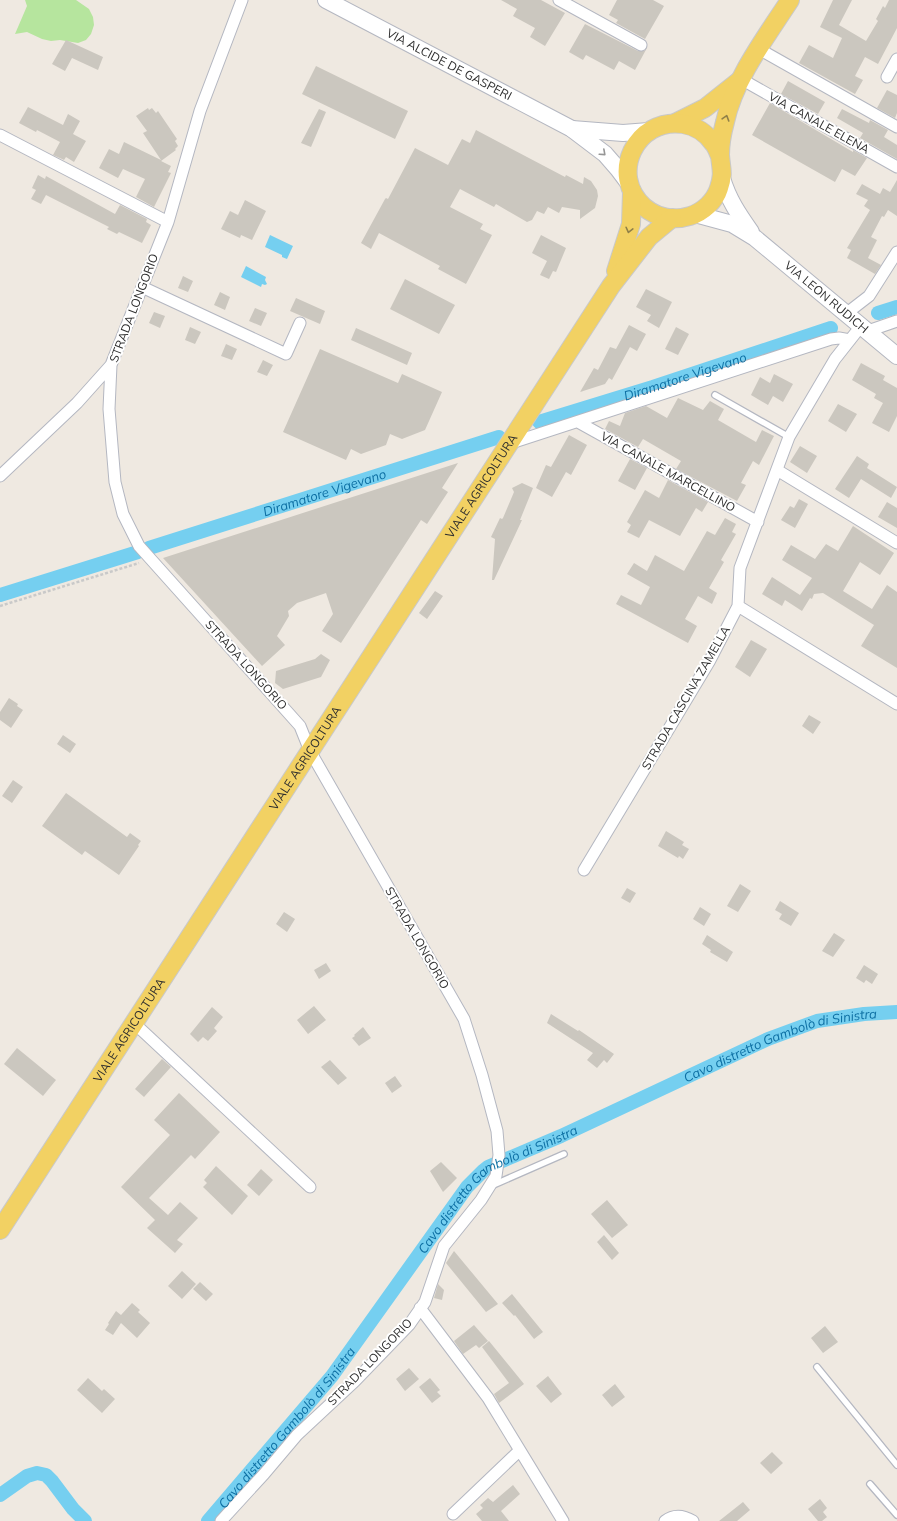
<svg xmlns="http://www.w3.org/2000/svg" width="897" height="1521" viewBox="0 0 897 1521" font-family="Mulish,sans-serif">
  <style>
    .green { fill: #b6e59e }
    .water { fill: #75cff0 }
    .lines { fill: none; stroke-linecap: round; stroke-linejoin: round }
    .canal { stroke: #75cff0; stroke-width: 14 }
    .building { fill: #cbc7bf }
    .service-casing { stroke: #b4b7c1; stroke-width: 8 }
    .minor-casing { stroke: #b4b7c1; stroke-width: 13 }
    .secondary-casing { stroke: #b4b7c1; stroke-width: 18 }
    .primary-casing { stroke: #c9c9c9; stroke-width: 20 }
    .path { stroke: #c9c9c9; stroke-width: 2.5; stroke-dasharray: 3 2; stroke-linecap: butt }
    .service { stroke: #fff; stroke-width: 5.5 }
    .minor { stroke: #fff; stroke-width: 11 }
    .secondary { stroke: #fff; stroke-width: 16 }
    .primary { stroke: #f2d163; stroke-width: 18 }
    .oneway { stroke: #908048 }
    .oneway2 { stroke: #969696 }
    .labels { text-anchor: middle; stroke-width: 4; stroke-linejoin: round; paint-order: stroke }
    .street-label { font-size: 12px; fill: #2e2e2e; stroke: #fff }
    .water-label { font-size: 13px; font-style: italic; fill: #0d6fa3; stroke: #fff }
  </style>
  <rect width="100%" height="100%" fill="#efe9e1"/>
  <!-- green -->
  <path class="green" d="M25 0H76L89 9 93 17 94 25 91 34 86 40 78 43 60 40 51 41 42 39 27 32 15 34 27 6Z"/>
  <!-- water -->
  <path class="water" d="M270 235 293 246 287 259 282 257V255L265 247Z
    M246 266 266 277 265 280 267 284 265 285 262 284 261 287 241 277Z"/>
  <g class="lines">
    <!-- canal -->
    <g class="canal">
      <path d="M878 313 897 307"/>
      <path id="s1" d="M539 422 653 387 831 328"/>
      <path id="s2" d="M149 548 499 437"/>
      <path d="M0 595 138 552"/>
      <path d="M0 1495 27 1476 37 1473 46 1475 52 1481 73 1509 85 1521"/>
      <path id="s3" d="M208 1521 332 1376 467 1187 483 1171 488 1167 561 1136 768 1039 817 1021 864 1014 897 1012"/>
    </g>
  </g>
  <!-- building -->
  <path class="building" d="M501 0H541L565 13 545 46 530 37 535 28 513 16 517 9Z
    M617 0H653L664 6 645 39 616 23 618 20 609 15Z
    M833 0H852L839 25 866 41 878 21 876 19 883 6 885 8 889 0H897V28L878 64 865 57 855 76 863 80 855 94 799 63 809 45 833 58 842 38 820 27Z
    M585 24 638 51H644L648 46 635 70 619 61 614 70 586 55 583 60 569 52Z
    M66 40 103 57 98 70 72 58 65 71 52 64Z
    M316 66 408 111 395 139 302 94Z
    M788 81 825 102 818 114 781 94Z
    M887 90 897 95V113L895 118 877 108Z
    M770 103 853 152V150L867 158 855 176 842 169 835 182 752 135Z
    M28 107 63 125 68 114 80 121 73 134 86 141 74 162 66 157 64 160 62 159 53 155 60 142 37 130 36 132 19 123Z
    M148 108 149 110 152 108 156 113 158 111 177 139 175 141 178 146 175 149 176 150 161 161 171 166 168 172 171 173 154 207 136 197 145 179 123 169 118 178 99 168 109 149 119 154 124 142 161 160 143 133 147 131 136 116Z
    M319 109 326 112 311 147 301 143Z
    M842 109 869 123 870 120 888 130 884 137 897 145V159L860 138 863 133 837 118Z
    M476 130 565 177 566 175 583 184 584 177 591 181 597 190 598 196 595 208 580 219V210L562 207 559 213 548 207 544 214 537 211 532 220 527 222 496 204 494 207 460 189 450 207 483 224 480 229 492 235 466 284 438 269 440 266 379 233 371 249 361 243 385 199 386 198 388 199 415 148 448 165 462 139 470 143Z
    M38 175 45 179 46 176 115 214 120 205 147 219 146 222 151 225 142 243 119 232 117 234 107 229 109 227 46 195 41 204 31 199 36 190 32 188Z
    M897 180V216L888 210 884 217 882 216 871 237 877 240 868 258 881 265 875 274 847 258 851 250 847 248 870 210 864 206 868 200 856 194 862 184 880 194 883 188 890 192Z
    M245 200 266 211 252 240 241 235 240 238 221 229 230 211 238 215Z
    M541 235 566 248 556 272 553 271 549 279 540 275 547 261 532 253Z
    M183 276 193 281 188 292 178 288Z
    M405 279 455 305 439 334 390 309Z
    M646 289 672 302 659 328 647 321 651 315 636 307Z
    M220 292 230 297 225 310 214 305Z
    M296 298 325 311 320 324 290 311Z
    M255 308 267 313 261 326 249 321Z
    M154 312 165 316 160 328 149 323Z
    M629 325 646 334 637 351 630 347 612 380 609 378 605 384 580 392 594 368 598 370 610 347 616 349Z
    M190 327 201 332 195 344 185 340Z
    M676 327 689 334 678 355 665 349Z
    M356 328 412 353 407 365 351 340Z
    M226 344 237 349 232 360 221 356Z
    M320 349 398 383 402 374 442 392 425 430 402 439 390 434 386 445 361 454 351 449 346 460 283 432Z
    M263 360 273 365 267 376 257 372Z
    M861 363 885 376 883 380 897 388V416L889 432 872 423 883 403 874 398 876 394 852 380Z
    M774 374 793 384 783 402 773 396 768 405 751 395 760 377 770 383Z
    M678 398 703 410 710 401 724 409 718 420 756 442 762 430 774 436 759 465 753 461 741 483 746 485 737 501 676 469 681 461 643 439 638 447 605 429 609 421 620 426 625 413 646 406 667 418Z
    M838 404 857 414 846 432 828 421Z
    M569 435 587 445 571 475 566 472 552 497 536 488 546 465 551 467Z
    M800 446 817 456 807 473 790 462Z
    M857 456 869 464 867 468 897 487 891 498 861 479 849 498 835 489Z
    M630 459 647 468 635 490 618 481Z
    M458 463 442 488 448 492 427 524 421 520 341 643 322 631 333 614 326 593 297 603 288 611 289 616 277 636 285 645 262 666 163 558Z
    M668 480 708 502 702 512 696 508 680 536 649 520 639 538 627 532 631 525 627 522 645 490 659 498Z
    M522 483 533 488 520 520H522L494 580H492L495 539 491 537 500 518 502 519 503 518 514 492 512 488Z
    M799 499 808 504 795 528 781 520 790 506 794 508Z
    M887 502 897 508V528L878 517Z
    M725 518 736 524 732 532 736 534 721 560 724 562 709 588 717 593 712 604 698 596 685 619 697 626 688 643 616 604 621 595 641 605 650 587 627 574 634 563 647 571 655 555 684 571 707 531 715 535Z
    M853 526 894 553 880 575 860 562 843 591 872 609 887 585 897 592V668L861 646 874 625 823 593 814 594 812 599 810 598 802 611 785 600 782 606 762 594 772 577 800 595 812 578 782 560 791 545 815 559 826 544 838 551Z
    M435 591 443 596 427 619 419 613Z
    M751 640 767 649 750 677 735 667Z
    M321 654 330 660 321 677 283 689 275 683 276 671 315 659Z
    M9 698 18 704 17 706 23 710 11 728 0 720V712Z
    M809 715 821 722 813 734 802 726Z
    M63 735 76 744 70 753 57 744Z
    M13 780 23 787 12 803 2 796Z
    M66 793 127 837 130 833 141 841 138 845 139 846 119 875 85 851 82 855 42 826Z
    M666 831 684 842 682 845 689 849 683 859 679 856 678 858 658 846Z
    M740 884 751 891 738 912 727 906Z
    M627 888 636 893 630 903 621 898Z
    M780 901 799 913 791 926 779 919 782 914 775 910Z
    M700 907 711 914 704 926 693 919Z
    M284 912 295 919 287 932 276 924Z
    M834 933 845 940 833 957 822 951Z
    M707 935 733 952 727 962 710 952 711 950 702 944Z
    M326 963 331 971 319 979 314 970Z
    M864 965 878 974 872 984 866 980 864 983 856 978Z
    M314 1006 326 1020 308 1034 297 1020Z
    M212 1007 223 1017 214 1028 217 1031 208 1041 203 1037 198 1042 190 1034Z
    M551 1014 578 1031 579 1030 614 1054 607 1063 604 1060 597 1068 587 1060 593 1053 547 1023Z
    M363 1027 371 1038 359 1046 352 1038 355 1036 354 1035Z
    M17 1048 56 1080 43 1096 4 1064Z
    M162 1059 171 1067 144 1097 135 1089Z
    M330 1060 347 1078 338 1085 321 1067Z
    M395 1076 402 1086 392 1093 385 1083Z
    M179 1093 220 1132 195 1159 191 1155 149 1198 168 1215 180 1202 198 1218 177 1240 183 1244 175 1253 147 1228 155 1220 121 1187 170 1135 154 1120Z
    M441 1162 457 1178 443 1192 430 1171Z
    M216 1166 248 1196 232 1215 203 1187 207 1183 204 1180Z
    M261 1169 273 1180 259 1196 247 1185Z
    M607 1200 628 1225 612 1238 591 1214Z
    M604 1235 619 1253 612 1260 597 1242Z
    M454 1251 498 1304 486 1312 446 1263Z
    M182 1271 196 1284 182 1299 168 1286Z
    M200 1282 213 1294 206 1301 193 1289Z
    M438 1284 444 1290 442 1300 434 1298Z
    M512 1294 543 1332 534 1339 515 1315 514 1316 502 1303Z
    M132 1303 140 1310 138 1312 150 1323 137 1338 121 1323 113 1335 105 1330 109 1324 108 1323 116 1311 121 1315Z
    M474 1325 488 1341 479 1348 476 1345 463 1354 454 1341Z
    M825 1326 838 1342 823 1353 811 1338Z
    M489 1341 524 1384 499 1403 494 1394 509 1383 482 1347Z
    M409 1368 419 1379 405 1391 396 1379Z
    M548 1376 562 1394 551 1403 536 1386Z
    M88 1378 102 1391 104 1389 115 1399 102 1413 77 1390Z
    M430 1378 440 1390 437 1392 441 1396 432 1403 419 1387Z
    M615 1384 625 1397 612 1407 602 1395Z
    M772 1452 783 1463 771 1474 760 1463Z
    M513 1485 520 1494 501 1511 509 1521H482L476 1514 483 1508 480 1505 488 1498 493 1502Z
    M820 1499 827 1508 823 1512 827 1517 822 1521H818L808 1509Z
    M743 1502 750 1510 737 1521H719Z"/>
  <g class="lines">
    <defs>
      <path id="service" d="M715 395 789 437
        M491 1186 564 1154
        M817 1367 897 1465
        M870 1484 897 1515"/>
      <path id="minor" d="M559 0 641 45
        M759 49 897 127
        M887 77 897 59
        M741 79 897 167
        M0 135 168 222
        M142 287 286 354 300 323
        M847 313 869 296 897 252
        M868 331 897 321
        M578 422 758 522
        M508 444 831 339 839 338 850 340
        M777 470 897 543
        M0 476 77 403 111 365
        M738 606 897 704
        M584 870 709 662 738 606 740 568 789 437 835 359 861 326
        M134 1023 310 1187
        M420 1308 488 1398 563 1521
        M453 1514 519 1451
        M221 1521 264 1474 297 1435 355 1381 409 1325 425 1302 444 1246 481 1200 496 1176 499 1155 497 1131 482 1075 464 1019 310 751 300 726 139 546 123 514 115 482 109 409 111 365 168 222 200 111 242 0
        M665 1521C674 1514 683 1515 693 1521"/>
      <g id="secondary">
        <path id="s4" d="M326 0 572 129 605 154 618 169 630 185"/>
        <path d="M572 129 623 133 649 131"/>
        <path d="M722 178C728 199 739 215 751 232"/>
        <path id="s5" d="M695 214 732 224 755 238 897 356"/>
      </g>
      <g id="primary">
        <path d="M675 123 705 108 739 81"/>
        <path d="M720 156C718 152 716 146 713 143 706 133 695 126 683 124 636 117 608 175 644 207 657 218 674 221 690 216 703 212 715 201 719 188 724 173 721 169 720 155 720 144 722 133 725 122 734 79 766 37 790 0"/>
        <path d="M616 271 631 224 632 192"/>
        <path id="s6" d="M0 1230 611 286 649 237 672 218"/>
      </g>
    </defs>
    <!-- service casing -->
    <use href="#service" class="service-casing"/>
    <!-- minor casing -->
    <use href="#minor" class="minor-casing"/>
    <!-- secondary casing -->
    <use href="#secondary" class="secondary-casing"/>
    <!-- primary casing -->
    <use href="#primary" class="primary-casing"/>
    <!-- path -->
    <path class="path" d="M0 606 139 563"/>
    <!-- service -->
    <use href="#service" class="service"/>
    <!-- minor -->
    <use href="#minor" class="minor"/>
    <!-- secondary -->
    <use href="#secondary" class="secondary"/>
    <!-- primary -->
    <use href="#primary" class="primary"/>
  </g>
  <!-- one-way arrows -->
  <defs><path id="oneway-chevron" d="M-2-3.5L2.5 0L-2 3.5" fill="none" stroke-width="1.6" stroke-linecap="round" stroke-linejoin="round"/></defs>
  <g class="oneway">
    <use href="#oneway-chevron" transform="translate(726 118) rotate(-73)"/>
    <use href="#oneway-chevron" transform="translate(629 230) rotate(104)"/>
  </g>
  <use class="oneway2" href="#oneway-chevron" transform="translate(603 153) rotate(42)"/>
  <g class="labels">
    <!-- street labels -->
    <g class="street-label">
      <text dy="4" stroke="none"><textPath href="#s4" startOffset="139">VIA ALCIDE DE GASPERI</textPath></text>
      <text transform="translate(819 123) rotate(29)" y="4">VIA CANALE ELENA</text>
      <text dy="4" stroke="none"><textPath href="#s5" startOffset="158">VIA LEON RUDICH</textPath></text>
      <text transform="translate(134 308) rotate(-69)" y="4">STRADA LONGORIO</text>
      <text transform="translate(668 472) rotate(29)" y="4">VIA CANALE MARCELLINO</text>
      <text dy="4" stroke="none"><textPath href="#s6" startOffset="886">VIALE AGRICOLTURA</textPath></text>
      <text transform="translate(246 665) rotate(48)" y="4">STRADA LONGORIO</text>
      <text transform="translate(686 698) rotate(-60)" y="4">STRADA CASCINA ZAMELLA</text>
      <text dy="4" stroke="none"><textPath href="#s6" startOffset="562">VIALE AGRICOLTURA</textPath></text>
      <text transform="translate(417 938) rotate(60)" y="4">STRADA LONGORIO</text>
      <text dy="4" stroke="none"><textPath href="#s6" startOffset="238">VIALE AGRICOLTURA</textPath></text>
      <text transform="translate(370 1362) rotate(-46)" y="4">STRADA LONGORIO</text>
    </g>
    <!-- water labels -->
    <g class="water-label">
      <text dy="5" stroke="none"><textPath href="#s1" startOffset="153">Diramatore Vigevano</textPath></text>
      <text dy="5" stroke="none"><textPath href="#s2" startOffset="184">Diramatore Vigevano</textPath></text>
      <text dy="5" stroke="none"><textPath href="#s3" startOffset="770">Cavo distretto Gambolò di Sinistra</textPath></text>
      <text dy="5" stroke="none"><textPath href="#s3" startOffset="446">Cavo distretto Gambolò di Sinistra</textPath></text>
      <text dy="5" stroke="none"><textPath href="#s3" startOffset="122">Cavo distretto Gambolò di Sinistra</textPath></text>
    </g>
  </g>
</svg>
